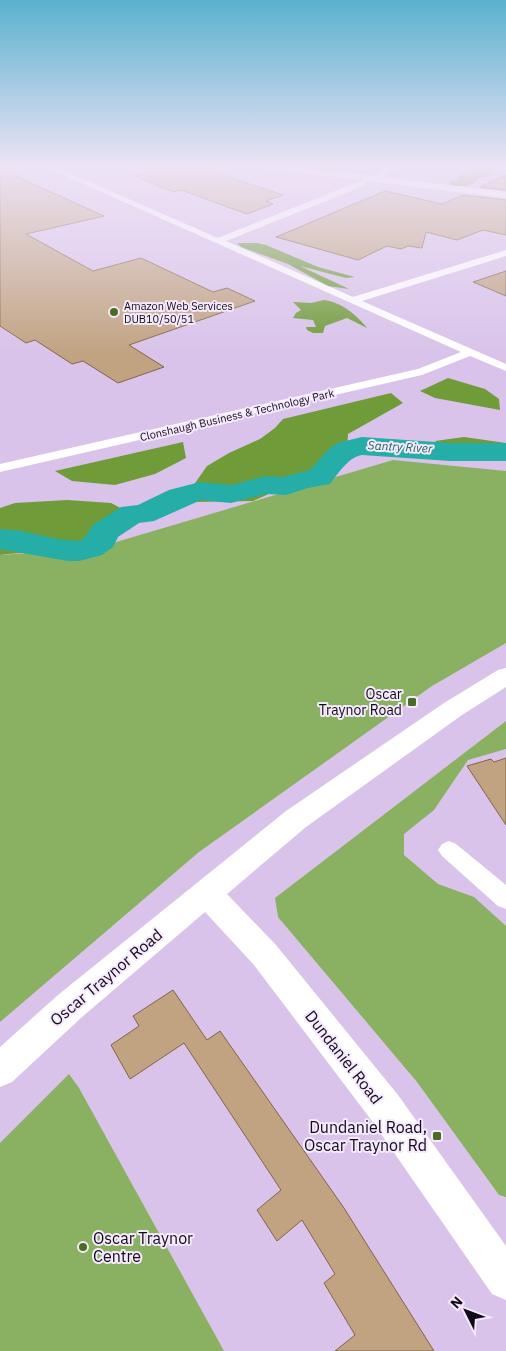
<svg xmlns="http://www.w3.org/2000/svg" width="506" height="1351" viewBox="0 0 506 1351" font-family="'IBM Plex Sans',sans-serif">
  <style>
    .green { fill: #8ab161 }
    .forest { fill: #6f9b38 }
    .lines { fill: none; stroke-linecap: round; stroke-linejoin: round }
    .river { fill: #25ada7; fill-rule: evenodd }
    .building { fill: #c1a381; stroke: #816545 }
    .street { fill: #fff; fill-rule: evenodd }
    .secondary { fill: #fff; fill-rule: evenodd }
    .poi-dot { fill: #4b6c22; stroke: #f4e9fd; stroke-width: 2 }
    .labels { text-anchor: middle; stroke-width: 4; stroke-linejoin: round; paint-order: stroke }
    .far-poi-label { font-size: 11px; fill: #130b18; stroke: #f4e9fd; text-anchor: start }
    .far-street-label { font-size: 11px; fill: #130b18; stroke: #f4e9fd }
    .far-water-label { font-size: 12px; font-style: italic; fill: #1f635f; stroke: #f4e9fd }
    .poi-label { font-size: 14px; fill: #130b18; stroke: #f4e9fd; text-anchor: end }
    .near-street-label { font-size: 16px; fill: #130b18; stroke: #f4e9fd }
    .near-poi-label { font-size: 16px; fill: #130b18; stroke: #f4e9fd; text-anchor: end }
  </style>
  <rect width="100%" height="100%" fill="#d9c3ea"/>
  <!-- green -->
  <path class="green" d="M393 460 506 471V643L432 686 199 852 0 1022V555L96 548Z
    M506 721V749L468 760 434 810 404 834V855L438 884 474 897 506 926V1197L499 1195 417 1082 278 917 275 898Z
    M69 1074 79 1088 224 1351H0V1143Z"/>
  <!-- forest -->
  <path class="forest" d="M477 165H500L505 168 490 169 493 172 487 177 478 178C472 189 459 187 447 185H450V182L457 180 458 176 470 171Z
    M237 243H257L266 245 318 267 355 277 346 278 300 266 349 289 328 286 288 264 241 247Z
    M324 300C341 302 357 315 367 328L347 318 325 326 323 333H313L307 330 306 327H316L313 320 293 318 296 313 301 310 293 302 311 303Z
    M448 378 485 389 499 399 500 410 435 398 420 391Z
    M391 393 403 403 348 434 347 449 338 456 319 478 303 479 253 501 194 502 193 486 207 466 229 453 260 439 275 428 283 419Z
    M464 437 506 443V452H450L435 441Z
    M183 442 186 458 155 474 115 485 72 481 55 471Z
    M67 500 111 503 132 514C113 558 39 549 0 555V508L15 503Z"/>
  <g class="lines">
    <!-- river -->
    <path class="river" d="M362 437 450 443H506V461H450L362 455C348 457 338 474 330 484L308 488 286 495 266 494 231 503 201 500 154 521 139 523 118 537 113 547 102 555 79 561H68L0 549V529L22 531 57 539 80 541 86 536 93 525 121 507 138 505 169 490 200 482 231 485 266 476 282 477 310 470 328 450 337 443Z"/>
  </g>
  <!-- building -->
  <path class="building" d="M184 165 199 171 204 169 283 195 266 201 273 204 247 214 181 190 173 192 135 176Z
    M0 169 104 216 26 234 93 271 141 258 213 292 227 288 255 301 129 345 164 367 118 383 83 361 72 364 35 340 26 343 0 326Z
    M506 175V190L480 187Z
    M385 191 442 204 463 195 506 200V235L483 230 457 240 426 232 422 248 408 246 401 249 387 246 358 260 276 237Z
    M506 271V296L473 282Z
    M506 758V825L467 766 491 759 494 762Z
    M173 990 207 1040 220 1031 344 1208 434 1351H335L355 1335 324 1283 335 1274 302 1220 277 1241 257 1210 281 1190 184 1043 130 1079 111 1045 139 1026 133 1016Z"/>
  <g class="lines">
    <!-- street -->
    <path class="street" d="M41 165H51L218 238 360 181H366V185L226 241 353 297 506 250V256L362 301 506 364V371L470 356 422 375 0 472V464L418 369 461 352Z
      M396 165H407L390 172 378 181 371 179 384 168Z
      M449 841 456 844 506 885V909L498 906 442 856 438 850 442 844Z"/>
    <!-- secondary -->
    <path class="secondary" d="M258 165H285L506 192V198L263 168Z
      M506 668V687L462 715 306 827 227 894 276 945 398 1095 506 1246V1300L492 1294 372 1121 254 965 205 912 82 1017 12 1082 0 1087V1047L58 995 286 811 444 703 498 670Z"/>
  </g>
  <!-- sky -->
  <linearGradient id="sky" x2="0" y2="1"><stop stop-color="#5ab1ce"/><stop offset="0.47" stop-color="#eee4f6"/><stop offset="1" stop-color="#eee4f6" stop-opacity="0"/></linearGradient>
  <rect width="506" height="354" fill="url(#sky)"/>
  <!-- markers -->
  <g class="poi-dot">
    <circle cx="114" cy="312" r="5"/>
    <rect x="407" y="697" width="10" height="10" rx="2.5"/>
    <rect x="432" y="1131" width="10" height="10" rx="2.5"/>
    <circle cx="83" cy="1247" r="5"/>
  </g>
  <g class="labels">
    <!-- far-poi labels -->
    <g class="far-poi-label">
      <text x="124" y="310">Amazon Web Services<tspan x="124" dy="13">DUB10/50/51</tspan></text>
    </g>
    <!-- far-street labels -->
    <g class="far-street-label">
      <text transform="translate(237 415) rotate(-13)" y="4">Clonshaugh Business &amp; Technology Park</text>
    </g>
    <!-- far-water labels -->
    <g class="far-water-label">
      <text transform="translate(400 447) rotate(3)" y="4">Santry River</text>
    </g>
    <!-- poi labels -->
    <g class="poi-label">
      <text x="402" y="699">Oscar<tspan x="402" dy="16">Traynor Road</tspan></text>
    </g>
    <!-- near-street labels -->
    <g class="near-street-label">
      <text transform="translate(106 977) rotate(-40)" y="6">Oscar Traynor Road</text>
      <text transform="translate(344 1057) rotate(52)" y="6">Dundaniel Road</text>
    </g>
    <!-- near-poi labels -->
    <g class="near-poi-label">
      <text x="427" y="1133">Dundaniel Road,<tspan x="427" dy="18">Oscar Traynor Rd</tspan></text>
      <text x="93" y="1244" text-anchor="start">Oscar Traynor<tspan x="93" dy="18">Centre</tspan></text>
    </g>
  </g>
  <!-- north arrow -->
  <g transform="translate(466 1311) rotate(312)" stroke="#f4e9fd" stroke-width="4" paint-order="stroke">
  <path d="M0-4L9 19L0 12L-9 19Z" fill="#130b18"/>
  <text y="-8" font-size="14" font-weight="bold" text-anchor="middle" fill="#130b18">N</text>
  </g>
</svg>
